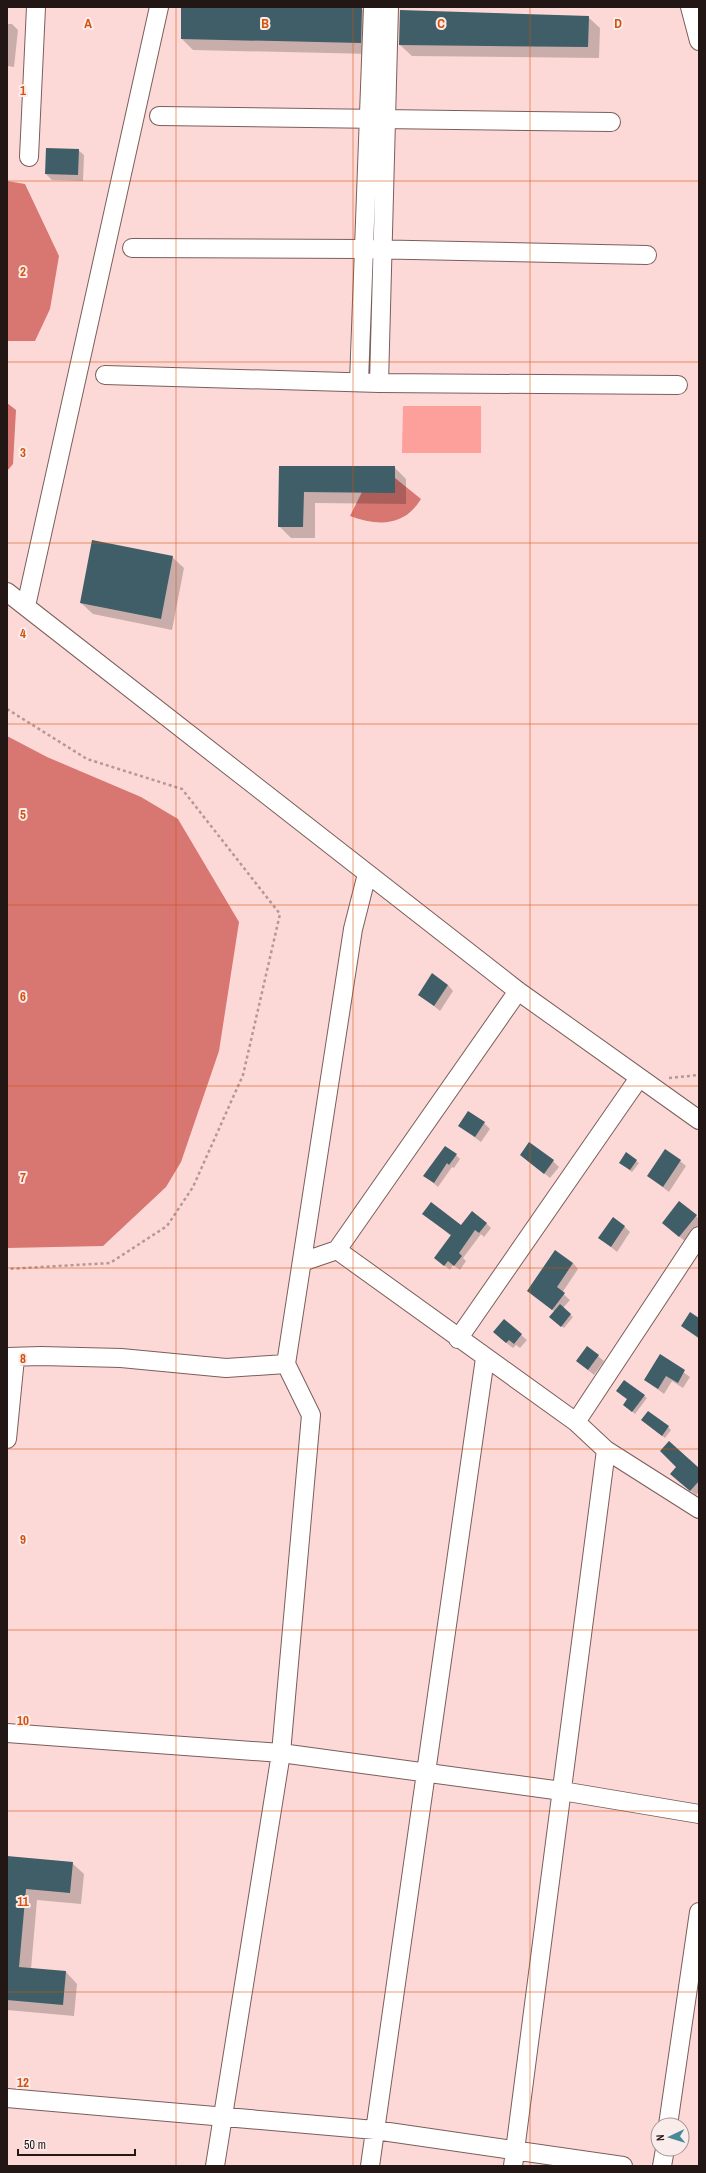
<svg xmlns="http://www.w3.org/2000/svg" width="706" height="2173" viewBox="0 0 706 2173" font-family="'Archivo Narrow',sans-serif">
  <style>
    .green { fill: #fd9f9a }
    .water { fill: #d87672 }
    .shadow { fill: #0003 }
    .building { fill: #3f5e67 }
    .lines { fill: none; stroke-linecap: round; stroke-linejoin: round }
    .minor-casing { stroke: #7b5e5b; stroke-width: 20 }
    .path { stroke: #b39896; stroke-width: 2.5; stroke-dasharray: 3 3; stroke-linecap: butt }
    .minor { stroke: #fff; stroke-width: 18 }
    .grid { fill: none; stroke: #d4520d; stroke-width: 1; stroke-opacity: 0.55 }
    .grid-label { font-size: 13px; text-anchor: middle; font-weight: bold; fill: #d4520d; stroke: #faeceb; stroke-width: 4; stroke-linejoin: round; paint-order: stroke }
  </style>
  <rect width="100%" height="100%" fill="#fcd9d6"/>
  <!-- green -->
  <path class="green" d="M403 406H481V453H402Z"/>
  <!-- water -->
  <path class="water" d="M7 181 25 184 59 256 50 309 35 341H7Z
    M7 403 16 410 13 464 7 471Z
    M395 478 421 499C404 527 378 526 350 516L362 492Z
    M7 736 47 757 141 797 178 819 239 922 219 1051 181 1162 166 1187 103 1246 7 1248Z"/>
  <!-- shadow -->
  <path class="shadow" d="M182 7 362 9 373 21 372 54 193 50 182 39Z
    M588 17 600 28 599 58 412 56 400 45Z
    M7 24H12L18 30 14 67 7 66Z
    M78 150 84 155 83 181 52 180 46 174Z
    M280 467H394L406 479V504L315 503V538H291L279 526Z
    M172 557 184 568 172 630 93 614 81 603Z
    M448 985 453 991 440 1011 419 994Z
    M484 1123 490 1129 481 1142 459 1126Z
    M456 1155 460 1159 454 1168 452 1167 438 1187 424 1175Z
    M521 1155 553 1161 559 1167 550 1178Z
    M636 1161 639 1163 632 1172 623 1165Z
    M680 1161 686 1166 669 1192 648 1176Z
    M696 1216 699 1219V1224L686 1242 663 1223Z
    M429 1218 461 1226 486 1223 491 1228 484 1237 481 1234 463 1258 466 1261 460 1270 453 1265 450 1270 435 1258 451 1236Z
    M624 1226 630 1232 617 1252 600 1238Z
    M573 1263 578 1269 562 1293 570 1300 563 1308 573 1317 564 1328 553 1320 555 1312 529 1291Z
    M699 1319V1339L682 1326Z
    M504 1320 527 1340 520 1348 516 1345 513 1348 500 1338Z
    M587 1347 604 1361 594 1375 577 1361Z
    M661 1356 690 1377 683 1388 672 1381 664 1394 645 1380Z
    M624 1381 647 1398 635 1414 627 1407 628 1400 620 1394Z
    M642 1420 668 1427 671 1430 665 1438Z
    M677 1467 699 1469V1492L696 1495 676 1479Z
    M7 1857 72 1863 84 1874 81 1904 37 1900 31 1969 66 1972 77 1984 74 2016 7 2010Z"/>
  <!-- building -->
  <path class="building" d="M181 7 362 8 361 43 181 39Z
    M400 10 589 16 588 47 399 45Z
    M46 148 79 149 78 175 45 174Z
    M279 466H395V493L304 492 303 527H278Z
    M92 540 173 556 161 619 80 603Z
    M432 973 448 985 434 1006 418 995Z
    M468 1111 485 1122 475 1137 458 1126Z
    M529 1142 554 1160 544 1174 520 1155Z
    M445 1146 457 1154 449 1165 447 1163 434 1183 423 1176Z
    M665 1149 681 1160 663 1187 647 1176Z
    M626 1152 637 1160 630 1170 619 1163Z
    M679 1201 697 1215 679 1237 662 1223Z
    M431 1202 461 1225 472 1211 487 1223 479 1233 475 1230 459 1253 462 1256 454 1266 448 1261 444 1266 434 1258 451 1235 422 1214Z
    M613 1217 625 1226 611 1247 598 1238Z
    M555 1250 573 1263 557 1287 565 1293 552 1310 527 1291Z
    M560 1304 571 1314 561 1327 549 1317Z
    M690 1312 699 1318V1338L681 1326Z
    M504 1319 522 1334 514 1344 509 1340 506 1343 493 1332Z
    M587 1346 599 1355 588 1370 576 1361Z
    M660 1354 685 1370 678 1383 666 1376 658 1389 644 1380Z
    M624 1380 645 1395 632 1412 623 1405 627 1399 616 1391Z
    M648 1411 669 1426 662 1436 641 1420Z
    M669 1441 699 1468V1481L690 1491 670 1474 676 1467 660 1451Z
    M7 1856 73 1862 70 1893 26 1889 19 1967 66 1971 63 2005 7 2000Z"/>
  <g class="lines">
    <defs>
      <path id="minor" d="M690 7 699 41
        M159 116 611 122
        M29 157 36 7
        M132 248 363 249 647 255
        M105 375 379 383 678 385
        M359 382 373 7
        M379 383 389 7
        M7 592 518 991 699 1120
        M26 606 159 7
        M337 1250 576 1422 606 1450 699 1509
        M302 1262 337 1250 518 991
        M458 1339 639 1078
        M7 1357 41 1356 121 1358 226 1368 286 1364
        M576 1422 699 1236
        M7 1439 15 1358
        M7 1733 281 1753 562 1791 699 1814
        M7 2098 375 2130 623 2166
        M668 2125 699 1912
        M215 2166 281 1753 311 1415 286 1364 353 929 367 874
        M370 2166 485 1358
        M513 2166 606 1450
        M662 2166 665 2149"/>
    </defs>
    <!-- minor casing -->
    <use href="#minor" class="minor-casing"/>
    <!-- path -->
    <path class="path" d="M7 709 87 759 182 789 280 914 243 1075 193 1187 167 1226 110 1263 7 1269
      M669 1078 699 1075"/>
    <!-- minor -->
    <use href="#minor" class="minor"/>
  </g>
  <!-- grid -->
  <path class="grid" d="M176 7V2166M353 7V2166M530 7V2166M7 181H699M7 362H699M7 543H699M7 724H699M7 905H699M7 1086H699M7 1268H699M7 1449H699M7 1630H699M7 1811H699M7 1992H699"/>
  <g class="grid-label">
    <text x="88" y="28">A</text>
    <text x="265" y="28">B</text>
    <text x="441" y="28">C</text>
    <text x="618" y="28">D</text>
    <text x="23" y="95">1</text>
    <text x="23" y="276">2</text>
    <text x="23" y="457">3</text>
    <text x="23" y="638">4</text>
    <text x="23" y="819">5</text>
    <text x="23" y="1001">6</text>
    <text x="23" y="1182">7</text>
    <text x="23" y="1363">8</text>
    <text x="23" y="1544">9</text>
    <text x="23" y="1725">10</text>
    <text x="23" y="1906">11</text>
    <text x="23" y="2087">12</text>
  </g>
  <!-- border -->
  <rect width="706" height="2173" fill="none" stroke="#231716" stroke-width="16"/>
  <!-- north arrow -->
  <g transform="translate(670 2137) rotate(266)"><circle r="19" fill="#faeceb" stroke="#a49796"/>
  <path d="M0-3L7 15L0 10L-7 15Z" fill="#468999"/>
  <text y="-6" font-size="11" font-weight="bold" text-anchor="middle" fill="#231716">N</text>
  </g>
  <!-- scale -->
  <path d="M18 2149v6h117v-6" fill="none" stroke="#231716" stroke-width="2"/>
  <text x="24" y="2149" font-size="12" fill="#231716" stroke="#faeceb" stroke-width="3" paint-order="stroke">50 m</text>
</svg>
